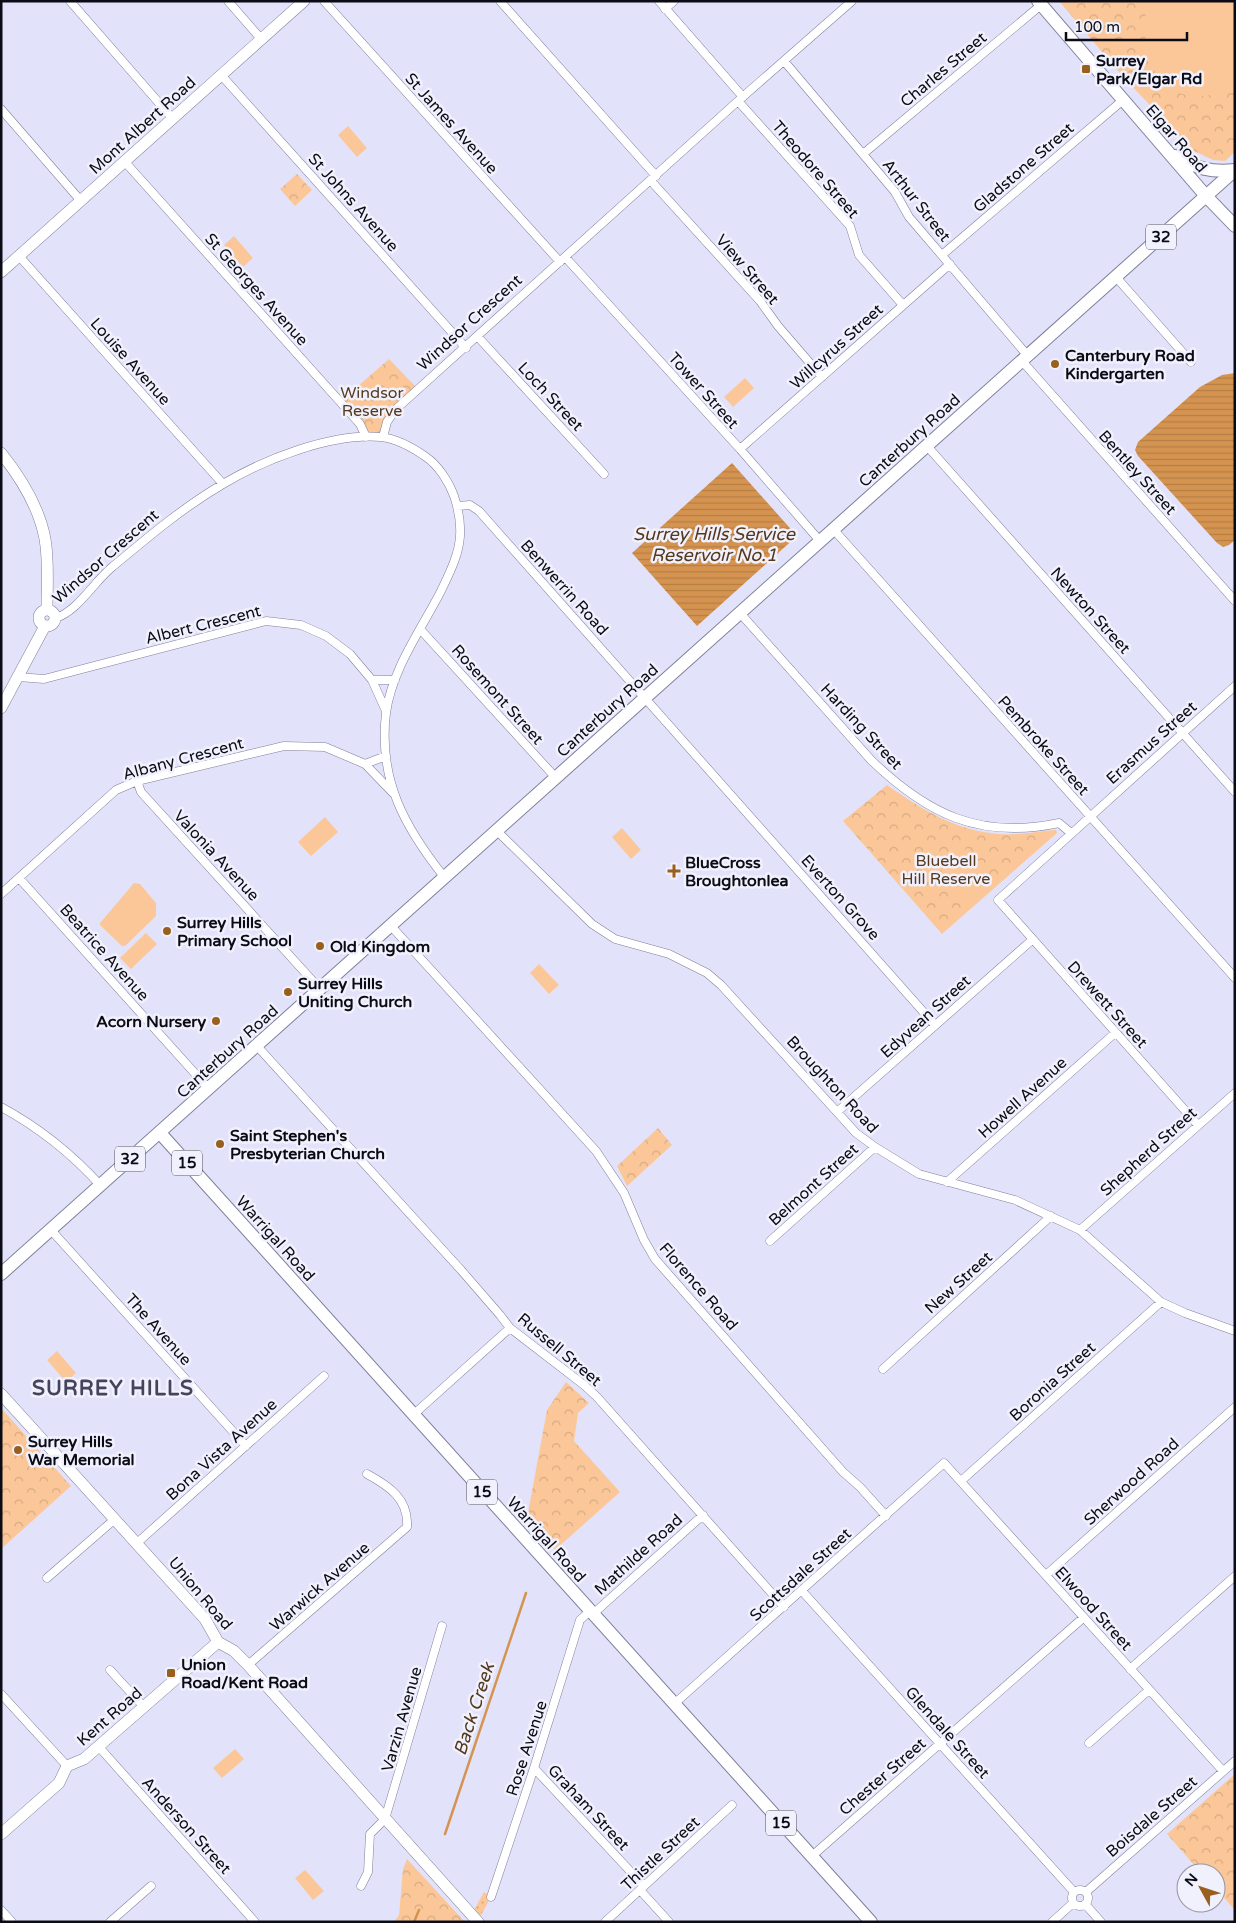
<svg xmlns="http://www.w3.org/2000/svg" width="1236" height="1923" viewBox="0 0 1236 1923" font-family="'Varela Round',sans-serif">
  <style>
    .park { fill: url(#park-crowns) }
    .garden { fill: url(#garden-dots) }
    .pitch { fill: #fbc798 }
    .water { fill: url(#water-rules) }
    .lines { fill: none; stroke-linecap: round; stroke-linejoin: round }
    .stream { stroke: #d59350; stroke-width: 2.5 }
    .street-casing { stroke: #7e7f9a; stroke-width: 9 }
    .secondary-casing { stroke: #7e7f9a; stroke-width: 12 }
    .primary-casing { stroke: #7e7f9a; stroke-width: 14 }
    .street { stroke: #fff; stroke-width: 8 }
    .secondary { stroke: #fff; stroke-width: 11 }
    .primary { stroke: #fff; stroke-width: 12 }
    .poi-dot { fill: #985f1d; stroke: #f1f1fd; stroke-width: 2 }
    .labels { text-anchor: middle; stroke-width: 5; stroke-linejoin: round; paint-order: stroke }
    .shield { fill: #f1f1fd; stroke: #50505b; stroke-width: 1 }
    .shield-label { font-size: 15px; font-weight: bold; fill: #0b0b15 }
    .poi-label { font-size: 16px; font-weight: bold; fill: #0b0b15; stroke: #f1f1fd; text-anchor: start }
    .street-label { font-size: 16px; fill: #0b0b15; stroke: #f1f1fd }
    .park-label { font-size: 16px; fill: #55391d; stroke: #f1f1fd }
    .water-label { font-size: 18px; font-style: italic; fill: #55391d; stroke: #f1f1fd }
    .district-label { font-size: 21px; font-weight: bold; letter-spacing: 1px; fill: #44445c; stroke: #f1f1fd }
  </style>
  <defs>
    <pattern id="park-crowns" width="20" height="18" patternUnits="userSpaceOnUse" patternTransform="scale(1.25)"><rect width="20" height="18" fill="#fbc798"/><path d="M2 6a3 3 0 1 1 6 0M12 15a3 3 0 1 1 6 0" fill="none" stroke="#d6aa82"/></pattern>
    <pattern id="garden-dots" width="8" height="8" patternUnits="userSpaceOnUse" patternTransform="scale(1.25)"><rect width="8" height="8" fill="#fbc798"/><path d="M2 2h.1M6 6h.1" fill="none" stroke="#d6aa82" stroke-width="1.8" stroke-linecap="round"/></pattern>
    <pattern id="water-rules" width="6" height="5" patternUnits="userSpaceOnUse" patternTransform="scale(1.25)"><rect width="6" height="5" fill="#d59350"/><path d="M0 2.5h6" fill="none" stroke="#b67d45"/></pattern>
  </defs>
  <rect width="100%" height="100%" fill="#e2e3fa"/>
  <!-- park -->
  <path class="park" d="M1059 1H1235V152L1225 161 1213 160 1194 151 1125 79Z
    M297 174 312 190 295 206 280 189Z
    M389 359 417 388 395 408 382 436 367 435 341 401Z
    M887 785C923 810 955 830 998 834 1018 836 1037 831 1056 830L1057 833 942 934 843 821Z
    M658 1128 672 1145 627 1186 617 1166Z
    M566 1382 589 1403 578 1413 574 1441 620 1492 555 1550 527 1518 547 1410Z
    M1 1408 71 1486 1 1549Z
    M1235 1774V1910L1216 1889V1873H1201L1167 1834Z
    M407 1859 465 1922H394L399 1915 403 1869Z"/>
  <!-- garden -->
  <path class="garden" d="M484 1892 491 1897 480 1917 473 1912Z"/>
  <!-- pitch -->
  <path class="pitch" d="M1147 1H1235V90C1219 94 1198 99 1182 94 1144 82 1142 33 1147 1Z
    M348 126 367 148 357 157 338 135Z
    M234 236 253 258 243 267 224 245Z
    M745 378 754 388 733 407 724 397Z
    M325 817 338 832 311 856 298 842Z
    M622 828 641 850 631 859 612 837Z
    M967 848 994 879 968 901 941 870Z
    M134 883 140 884 156 903V916L125 946H122L100 925V923Z
    M146 933 157 944 131 969 120 958Z
    M539 964 559 985 549 994 530 973Z
    M57 1351 76 1373 66 1382 47 1360Z
    M235 1749 244 1759 222 1778 213 1768Z
    M305 1870 324 1891 313 1900 295 1878Z"/>
  <!-- water -->
  <path class="water" d="M1235 373V540L1229 545 1223 547 1217 543 1138 456 1135 450 1138 442 1200 387 1222 375Z
    M732 463 797 536 697 626 632 553Z"/>
  <g class="lines">
    <!-- stream -->
    <path class="stream" d="M445 1834 526 1593
      M414 1922 419 1910"/>
    <defs>
      <path id="street" d="M70 1 173 119
        M228 1 262 40
        M324 1 560 262
        M500 1 656 176
        M659 1 743 97
        M665 9 674 1
        M784 61 895 192 909 217 1028 356
        M222 76 466 348
        M738 101 850 226 859 255 903 305
        M1 109 81 201
        M863 154 1041 5
        M125 162 360 424 366 437
        M651 181 760 301 778 326 822 377
        M942 255 1123 100
        M19 256 223 484
        M566 258 740 449 820 541
        M1116 277 1191 362
        M478 337 604 474
        M1022 361 1235 601
        M383 437 387 422 395 410 738 101 852 1
        M927 446 1235 792
        M740 449 950 264
        M458 506 470 505 479 511 935 1025
        M834 530 1235 978
        M740 613 871 760C927 814 980 840 1059 823L1071 833
        M55 618C76 613 94 582 111 568 147 538 182 508 223 484 265 459 331 433 381 437 397 439 412 447 426 457 438 465 449 482 454 496 458 508 461 523 460 536 459 555 449 574 441 591 421 630 392 669 386 713 378 780 405 828 445 878
        M420 629 556 778
        M19 677 44 679 266 621 301 625 326 636 350 654 372 680 386 711
        M372 680H395
        M365 764 386 756
        M137 781 141 792 320 989
        M497 831 592 924 615 939 669 954 707 973 721 985 837 1112 856 1133 875 1147 919 1174 1015 1200 1080 1230 1161 1302 1185 1313 1235 1331
        M19 878 209 1089
        M1 894 116 790 137 781 284 746 325 747 365 764 393 793
        M391 926 596 1151 624 1193 644 1240 655 1259 843 1472 860 1487 886 1516
        M257 1046 461 1270 500 1315 510 1328 584 1385 597 1397 784 1607
        M1 1107C40 1128 72 1154 101 1186
        M837 1112 1032 940
        M1198 1125 998 900 1235 686
        M947 1182 1115 1033
        M51 1230 246 1446
        M1080 1230 1235 1093
        M770 1241 875 1147
        M883 1369 1051 1216
        M413 1415 510 1328
        M961 1481 1161 1302
        M137 1543 324 1376
        M1046 1575 1235 1407
        M47 1578 115 1519
        M802 1591 1074 1892
        M593 1614 703 1515
        M248 1665 407 1527C409 1499 389 1486 367 1474
        M1130 1669 1235 1576
        M110 1670 144 1707
        M1 1694 67 1766
        M674 1704 944 1463 1223 1771
        M1089 1743 1149 1690
        M99 1747 255 1922
        M534 1768 644 1886
        M812 1856 1083 1618
        M361 1886 368 1872 370 1834 385 1819 442 1626
        M1072 1898a8 8 0 1 1 16 0a8 8 0 1 1-16 0Z
        M640 1890 669 1922
        M1086 1892 1235 1761
        M491 1897 534 1768 580 1620 590 1611
        M1085 1904 1101 1922
        M1 1910 12 1922
        M110 1922 151 1886
        M605 1922 732 1805
        M1052 1922 1073 1903"/>
      <path id="secondary" d="M1 272 304 1
        M1 453C21 478 39 506 45 539 49 561 47 586 47 609
        M39 618a8 8 0 1 1 16 0a8 8 0 1 1-16 0Z
        M1 708 45 626
        M1 1394 205 1619 218 1642 234 1651 248 1665 478 1922
        M1 1834 59 1783 67 1766 84 1759 218 1642"/>
      <path id="primary" d="M1038 1 1206 196 1235 226
        M1175 156C1197 168 1210 173 1235 170
        M160 1133 871 1922
        M1 1274 1235 170"/>
    </defs>
    <!-- street casing -->
    <use href="#street" class="street-casing"/>
    <!-- secondary casing -->
    <use href="#secondary" class="secondary-casing"/>
    <!-- primary casing -->
    <use href="#primary" class="primary-casing"/>
    <!-- street -->
    <use href="#street" class="street"/>
    <!-- secondary -->
    <use href="#secondary" class="secondary"/>
    <!-- primary -->
    <use href="#primary" class="primary"/>
  </g>
  <!-- markers -->
  <g class="poi-dot">
    <rect x="1081" y="64" width="10" height="10" rx="2.5"/>
    <circle cx="1055" cy="364" r="5"/>
    <path d="M671.5 863.5h5v5h5v5h-5v5h-5v-5h-5v-5h5z"/>
    <circle cx="167" cy="931" r="5"/>
    <circle cx="320" cy="946" r="5"/>
    <circle cx="288" cy="992" r="5"/>
    <circle cx="216" cy="1021" r="5"/>
    <circle cx="220" cy="1144" r="5"/>
    <circle cx="18" cy="1450" r="5"/>
    <rect x="166" y="1668" width="10" height="10" rx="2.5"/>
  </g>
  <g class="labels">
    <!-- shield labels -->
    <g class="shield">
      <rect x="1146" y="224.5" width="30" height="25" rx="4"/>
      <rect x="115" y="1146.5" width="30" height="25" rx="4"/>
      <rect x="172" y="1150.5" width="30" height="25" rx="4"/>
      <rect x="467" y="1479.5" width="30" height="25" rx="4"/>
      <rect x="766" y="1810.5" width="30" height="25" rx="4"/>
    </g>
    <g class="shield-label">
      <text x="1161" y="242">32</text>
      <text x="130" y="1164">32</text>
      <text x="187" y="1168">15</text>
      <text x="482" y="1497">15</text>
      <text x="781" y="1828">15</text>
    </g>
    <!-- poi labels -->
    <g class="poi-label">
      <text x="1096" y="66">Surrey<tspan x="1096" dy="18">Park/Elgar Rd</tspan></text>
      <text x="1065" y="361">Canterbury Road<tspan x="1065" dy="18">Kindergarten</tspan></text>
      <text x="685" y="868">BlueCross<tspan x="685" dy="18">Broughtonlea</tspan></text>
      <text x="177" y="928">Surrey Hills<tspan x="177" dy="18">Primary School</tspan></text>
      <text x="330" y="952">Old Kingdom</text>
      <text x="298" y="989">Surrey Hills<tspan x="298" dy="18">Uniting Church</tspan></text>
      <text x="206" y="1027" text-anchor="end">Acorn Nursery</text>
      <text x="230" y="1141">Saint Stephen's<tspan x="230" dy="18">Presbyterian Church</tspan></text>
      <text x="28" y="1447">Surrey Hills<tspan x="28" dy="18">War Memorial</tspan></text>
      <text x="181" y="1670">Union<tspan x="181" dy="18">Road/Kent Road</tspan></text>
    </g>
    <!-- street labels -->
    <g class="street-label">
      <text transform="translate(943 69) rotate(-40)" y="6">Charles Street</text>
      <text transform="translate(452 123) rotate(48)" y="6">St James Avenue</text>
      <text transform="translate(142 125) rotate(-42)" y="6">Mont Albert Road</text>
      <text transform="translate(1177 138) rotate(49)" y="6">Elgar Road</text>
      <text transform="translate(1023 167) rotate(-41)" y="6">Gladstone Street</text>
      <text transform="translate(816 169) rotate(49)" y="6">Theodore Street</text>
      <text transform="translate(917 200) rotate(52)" y="6">Arthur Street</text>
      <text transform="translate(354 202) rotate(48)" y="6">St Johns Avenue</text>
      <text transform="translate(748 269) rotate(49)" y="6">View Street</text>
      <text transform="translate(257 289) rotate(48)" y="6">St Georges Avenue</text>
      <text transform="translate(469 322) rotate(-42)" y="6">Windsor Crescent</text>
      <text transform="translate(836 346) rotate(-42)" y="6">Willcyrus Street</text>
      <text transform="translate(131 361) rotate(48)" y="6">Louise Avenue</text>
      <text transform="translate(704 390) rotate(48)" y="6">Tower Street</text>
      <text transform="translate(551 396) rotate(47)" y="6">Loch Street</text>
      <text transform="translate(909 440) rotate(-42)" y="6">Canterbury Road</text>
      <text transform="translate(1138 472) rotate(48)" y="6">Bentley Street</text>
      <text transform="translate(105 556) rotate(-41)" y="6">Windsor Crescent</text>
      <text transform="translate(565 587) rotate(48)" y="6">Benwerrin Road</text>
      <text transform="translate(1091 610) rotate(48)" y="6">Newton Street</text>
      <text transform="translate(203 624) rotate(-14)" y="6">Albert Crescent</text>
      <text transform="translate(498 694) rotate(48)" y="6">Rosemont Street</text>
      <text transform="translate(607 710) rotate(-42)" y="6">Canterbury Road</text>
      <text transform="translate(862 726) rotate(47)" y="6">Harding Street</text>
      <text transform="translate(1151 742) rotate(-42)" y="6">Erasmus Street</text>
      <text transform="translate(1044 745) rotate(48)" y="6">Pembroke Street</text>
      <text transform="translate(183 758) rotate(-15)" y="6">Albany Crescent</text>
      <text transform="translate(217 855) rotate(47)" y="6">Valonia Avenue</text>
      <text transform="translate(841 897) rotate(48)" y="6">Everton Grove</text>
      <text transform="translate(105 952) rotate(48)" y="6">Beatrice Avenue</text>
      <text transform="translate(1108 1004) rotate(48)" y="6">Drewett Street</text>
      <text transform="translate(925 1016) rotate(-42)" y="6">Edyvean Street</text>
      <text transform="translate(227 1051) rotate(-42)" y="6">Canterbury Road</text>
      <text transform="translate(833 1084) rotate(47)" y="6">Broughton Road</text>
      <text transform="translate(1022 1097) rotate(-42)" y="6">Howell Avenue</text>
      <text transform="translate(1148 1151) rotate(-42)" y="6">Shepherd Street</text>
      <text transform="translate(813 1184) rotate(-42)" y="6">Belmont Street</text>
      <text transform="translate(276 1238) rotate(48)" y="6">Warrigal Road</text>
      <text transform="translate(958 1282) rotate(-42)" y="6">New Street</text>
      <text transform="translate(699 1286) rotate(49)" y="6">Florence Road</text>
      <text transform="translate(159 1329) rotate(48)" y="6">The Avenue</text>
      <text transform="translate(560 1349) rotate(40)" y="6">Russell Street</text>
      <text transform="translate(1052 1381) rotate(-42)" y="6">Boronia Street</text>
      <text transform="translate(221 1449) rotate(-42)" y="6">Bona Vista Avenue</text>
      <text transform="translate(1131 1481) rotate(-42)" y="6">Sherwood Road</text>
      <text transform="translate(547 1539) rotate(48)" y="6">Warrigal Road</text>
      <text transform="translate(638 1554) rotate(-42)" y="6">Mathilde Road</text>
      <text transform="translate(800 1574) rotate(-42)" y="6">Scottsdale Street</text>
      <text transform="translate(319 1586) rotate(-41)" y="6">Warwick Avenue</text>
      <text transform="translate(201 1593) rotate(50)" y="6">Union Road</text>
      <text transform="translate(1094 1608) rotate(48)" y="6">Elwood Street</text>
      <text transform="translate(109 1716) rotate(-41)" y="6">Kent Road</text>
      <text transform="translate(401 1719) rotate(-74)" y="6">Varzin Avenue</text>
      <text transform="translate(948 1732) rotate(48)" y="6">Glendale Street</text>
      <text transform="translate(526 1748) rotate(-72)" y="6">Rose Avenue</text>
      <text transform="translate(882 1776) rotate(-41)" y="6">Chester Street</text>
      <text transform="translate(589 1807) rotate(47)" y="6">Graham Street</text>
      <text transform="translate(1151 1816) rotate(-41)" y="6">Boisdale Street</text>
      <text transform="translate(187 1825) rotate(48)" y="6">Anderson Street</text>
      <text transform="translate(660 1853) rotate(-43)" y="6">Thistle Street</text>
    </g>
    <!-- park labels -->
    <g class="park-label">
      <text x="372" y="398">Windsor<tspan x="372" dy="18">Reserve</tspan></text>
      <text x="946" y="866">Bluebell<tspan x="946" dy="18">Hill Reserve</tspan></text>
    </g>
    <!-- water labels -->
    <g class="water-label">
      <text x="714" y="540">Surrey Hills Service<tspan x="714" dy="21">Reservoir No.1</tspan></text>
      <text transform="translate(474 1709) rotate(-72)" y="6">Back Creek</text>
    </g>
    <!-- district labels -->
    <g class="district-label">
      <text x="113" y="1395">SURREY HILLS</text>
    </g>
  </g>
  <!-- border -->
  <rect width="1236" height="1923" fill="none" stroke="#0b0b15" stroke-width="5"/>
  <!-- north arrow -->
  <g transform="translate(1201 1888) rotate(310)"><circle r="24" fill="#f1f1fd" stroke="#9595a0"/>
  <path d="M0-4L9 19L0 12L-9 19Z" fill="#985f1d"/>
  <text y="-8" font-size="14" font-weight="bold" text-anchor="middle" fill="#0b0b15">N</text>
  </g>
  <!-- scale -->
  <path d="M1066 32v8h121v-8" fill="none" stroke="#0b0b15" stroke-width="2.5"/>
  <text x="1074" y="32" font-size="15" fill="#0b0b15" stroke="#f1f1fd" stroke-width="4" paint-order="stroke">100 m</text>
</svg>
